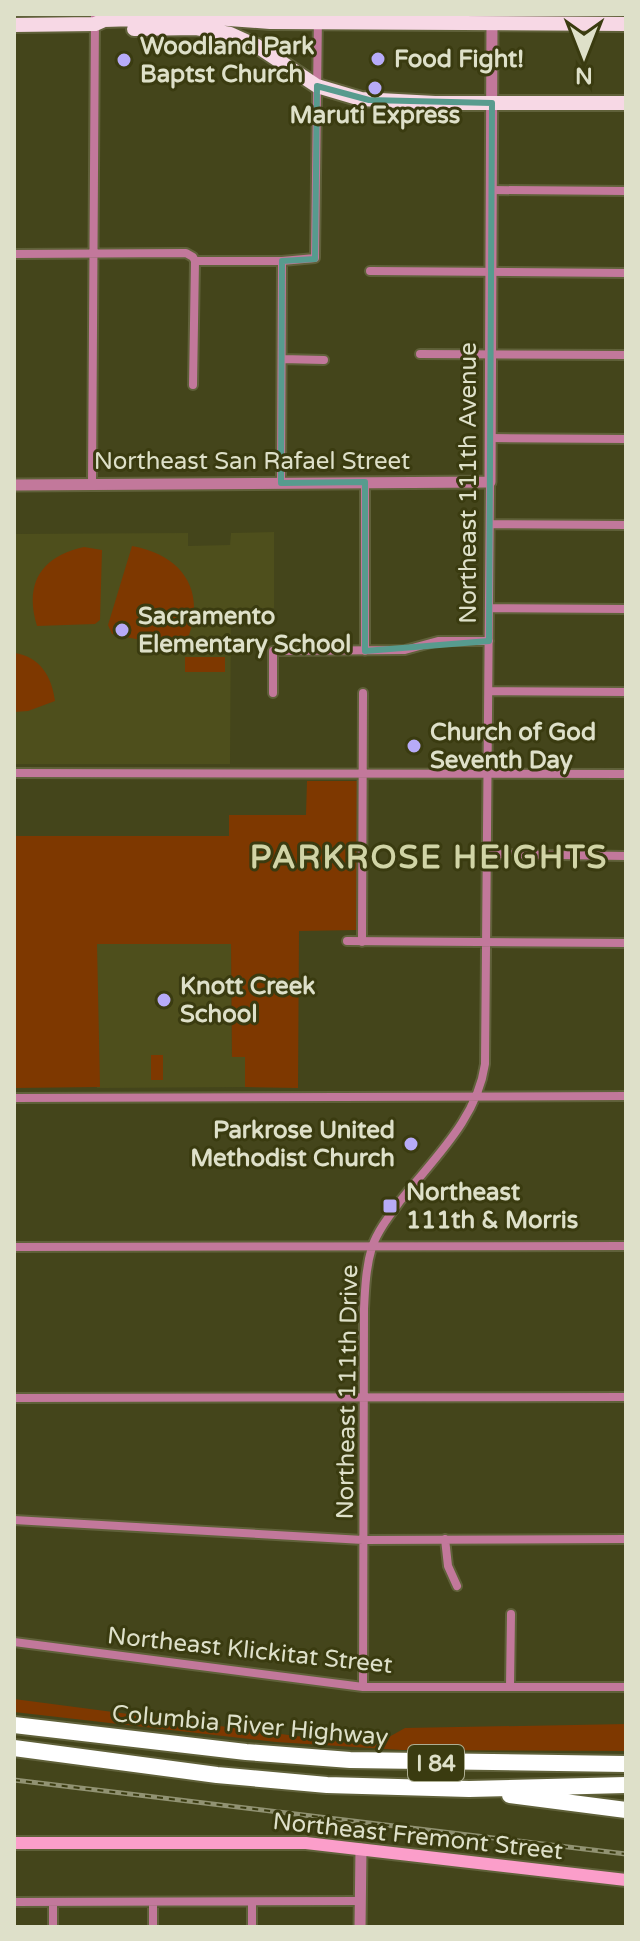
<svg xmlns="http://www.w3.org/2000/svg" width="640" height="1941" viewBox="0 0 640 1941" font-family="'Varela Round',sans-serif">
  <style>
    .built { fill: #4e4f1c }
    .green { fill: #7e3800 }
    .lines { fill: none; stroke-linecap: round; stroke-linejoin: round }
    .minor-casing { stroke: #60613a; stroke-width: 12 }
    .tertiary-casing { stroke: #60613a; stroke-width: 15 }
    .secondary-casing { stroke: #60613a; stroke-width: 16 }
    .primary-casing { stroke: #60613a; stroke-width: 18 }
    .motorway-casing { stroke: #60613a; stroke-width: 20 }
    .minor { stroke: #c2789b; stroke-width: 8 }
    .tertiary { stroke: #c2789b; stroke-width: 11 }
    .secondary { stroke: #fb9eca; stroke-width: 12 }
    .primary { stroke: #f7d8e5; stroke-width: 14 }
    .motorway { stroke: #fff; stroke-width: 16 }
    .rail-casing { stroke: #919272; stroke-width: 5 }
    .rail { stroke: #3a3b10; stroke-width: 2; stroke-dasharray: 6; stroke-linecap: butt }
    .marked { fill: none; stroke: #579b8e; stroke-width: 6; stroke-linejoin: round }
    .poi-dot { fill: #b7abf8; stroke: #3a3b10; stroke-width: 3 }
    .labels { text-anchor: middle; stroke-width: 6; stroke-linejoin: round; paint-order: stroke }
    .shield { fill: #3a3b10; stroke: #adae92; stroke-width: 2 }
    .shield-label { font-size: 22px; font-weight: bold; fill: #dee0c9 }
    .poi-label { font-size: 24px; font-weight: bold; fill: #dee0c9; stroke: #3a3b10; text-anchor: start }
    .street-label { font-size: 24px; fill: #dee0c9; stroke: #3a3b10 }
    .district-label { font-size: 32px; font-weight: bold; letter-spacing: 2px; fill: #d1d4a6; stroke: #3a3b10 }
  </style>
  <rect width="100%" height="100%" fill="#44451b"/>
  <!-- built -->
  <path class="built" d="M274 532V608H231L230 764H14L16 534 188 533V546L230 545 231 533Z
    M231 943 232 1056 245 1057V1087L97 1088V944Z"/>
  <!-- green -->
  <path class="green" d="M132 546C188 556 209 598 183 649L112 634 108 625Z
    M84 547 102 550 100 620 95 624 37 626C24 584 41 556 84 547Z
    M14 653C40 656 52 677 55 701L28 711 14 712Z
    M185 657H225V672H185Z
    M307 781H358L357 930 299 931 298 1088 245 1087V1057H232L231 944H97L100 1087 14 1088V836H229V815H306Z
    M151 1055H163V1080H151Z
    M14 1699 373 1746 405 1728 626 1724V1751L402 1750 276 1742 14 1712Z"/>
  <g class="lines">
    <defs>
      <path id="minor" d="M492 190 626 191
        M14 254 186 253 193 257 195 261H282L315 258 318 14
        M370 271 626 273
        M420 354 626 355
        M282 359 324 360
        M193 385 195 261
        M490 438 626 439
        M365 482V651
        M281 483 282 261
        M92 484 95 14
        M490 524 626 525
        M489 608 626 609
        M489 691 626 692
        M273 693V651L405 650 438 641H489
        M14 773 626 774
        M488 854 626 856
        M347 941 626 943
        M362 942 363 693
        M14 1098 626 1096
        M14 1247 626 1246
        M14 1398 626 1397
        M14 1520 363 1540 626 1539
        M445 1539 448 1566 457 1586
        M14 1642 363 1687H626
        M363 1687 364 1309C365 1288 366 1267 372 1247 378 1230 390 1215 401 1200 434 1158 477 1119 485 1064L490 482
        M510 1687 511 1614
        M14 1902 360 1901
        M153 1902V1927
        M53 1927V1902
        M252 1927V1902"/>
      <path id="tertiary" d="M14 485 490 482 492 23
        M360 1927 361 1849"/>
      <path id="secondary" d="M14 1843H306L626 1880"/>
      <path id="primary" d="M14 25 95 24 104 20 201 17 270 22 626 24
        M134 29 196 28 230 34 257 46 317 86 361 99 435 103H626"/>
      <path id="motorway" d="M14 1725 246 1752 350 1760 626 1764
        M14 1748 217 1775 327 1785 469 1789 626 1785
        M510 1795 626 1810"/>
    </defs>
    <!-- minor casing -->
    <use href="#minor" class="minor-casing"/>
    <!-- tertiary casing -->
    <use href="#tertiary" class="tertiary-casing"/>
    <!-- secondary casing -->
    <use href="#secondary" class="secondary-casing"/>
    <!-- primary casing -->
    <use href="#primary" class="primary-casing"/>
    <!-- motorway casing -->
    <use href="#motorway" class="motorway-casing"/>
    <!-- minor -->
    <use href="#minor" class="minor"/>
    <!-- tertiary -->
    <use href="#tertiary" class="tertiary"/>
    <!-- secondary -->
    <use href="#secondary" class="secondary"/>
    <!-- primary -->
    <use href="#primary" class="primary"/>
    <!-- motorway -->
    <use href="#motorway" class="motorway"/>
    <defs>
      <path id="rail" d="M14 1780 626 1854"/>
    </defs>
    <!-- rail casing -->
    <use href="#rail" class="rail-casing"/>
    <!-- rail -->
    <use href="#rail" class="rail"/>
  </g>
  <!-- marked area -->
  <path class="marked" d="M317 86 369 100 492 103 489 641 365 651V482L281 483 282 261 315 259Z"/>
  <!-- markers -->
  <g class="poi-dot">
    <circle cx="378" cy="59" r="8"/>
    <circle cx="124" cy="60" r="8"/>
    <circle cx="375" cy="88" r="8"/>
    <circle cx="122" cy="630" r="8"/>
    <circle cx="414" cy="746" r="8"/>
    <circle cx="164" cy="1000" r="8"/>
    <circle cx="411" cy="1144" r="8"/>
    <rect x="382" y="1198" width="16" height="16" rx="4"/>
  </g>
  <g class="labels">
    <!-- shield labels -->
    <rect class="shield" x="408" y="1745" width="56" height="36" rx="6"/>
    <g class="shield-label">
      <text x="436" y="1771">I 84</text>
    </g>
    <!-- poi labels -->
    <g class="poi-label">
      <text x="140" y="54">Woodland Park<tspan x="140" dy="28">Baptst Church</tspan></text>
      <text x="394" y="67">Food Fight!</text>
      <text x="375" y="123" text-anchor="middle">Maruti Express</text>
      <text x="138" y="624">Sacramento<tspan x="138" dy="28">Elementary School</tspan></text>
      <text x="430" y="740">Church of God<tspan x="430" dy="28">Seventh Day</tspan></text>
      <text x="180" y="994">Knott Creek<tspan x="180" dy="28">School</tspan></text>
      <text x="395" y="1138" text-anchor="end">Parkrose United<tspan x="395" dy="28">Methodist Church</tspan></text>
      <text x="406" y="1200">Northeast<tspan x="406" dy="28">111th &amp; Morris</tspan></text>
    </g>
    <!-- street labels -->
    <g class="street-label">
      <text x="252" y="469">Northeast San Rafael Street</text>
      <text transform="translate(468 483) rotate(-90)" y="8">Northeast 111th Avenue</text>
      <text transform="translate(347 1392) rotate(-89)" y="8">Northeast 111th Drive</text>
      <text transform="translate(250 1650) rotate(6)" y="8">Northeast Klickitat Street</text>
      <text transform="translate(250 1725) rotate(5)" y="8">Columbia River Highway</text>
      <text transform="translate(418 1836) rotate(6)" y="8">Northeast Fremont Street</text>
    </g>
    <!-- district labels -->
    <g class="district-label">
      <text x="429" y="868">PARKROSE HEIGHTS</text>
    </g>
  </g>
  <!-- border -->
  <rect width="640" height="1941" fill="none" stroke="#dee0c9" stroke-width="32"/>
  <!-- north arrow -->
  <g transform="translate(584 56) rotate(180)" stroke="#3a3b10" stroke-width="6" paint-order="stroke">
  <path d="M0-6L14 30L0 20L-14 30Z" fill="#dee0c9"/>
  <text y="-12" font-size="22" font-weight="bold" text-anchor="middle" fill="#dee0c9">N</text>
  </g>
</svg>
